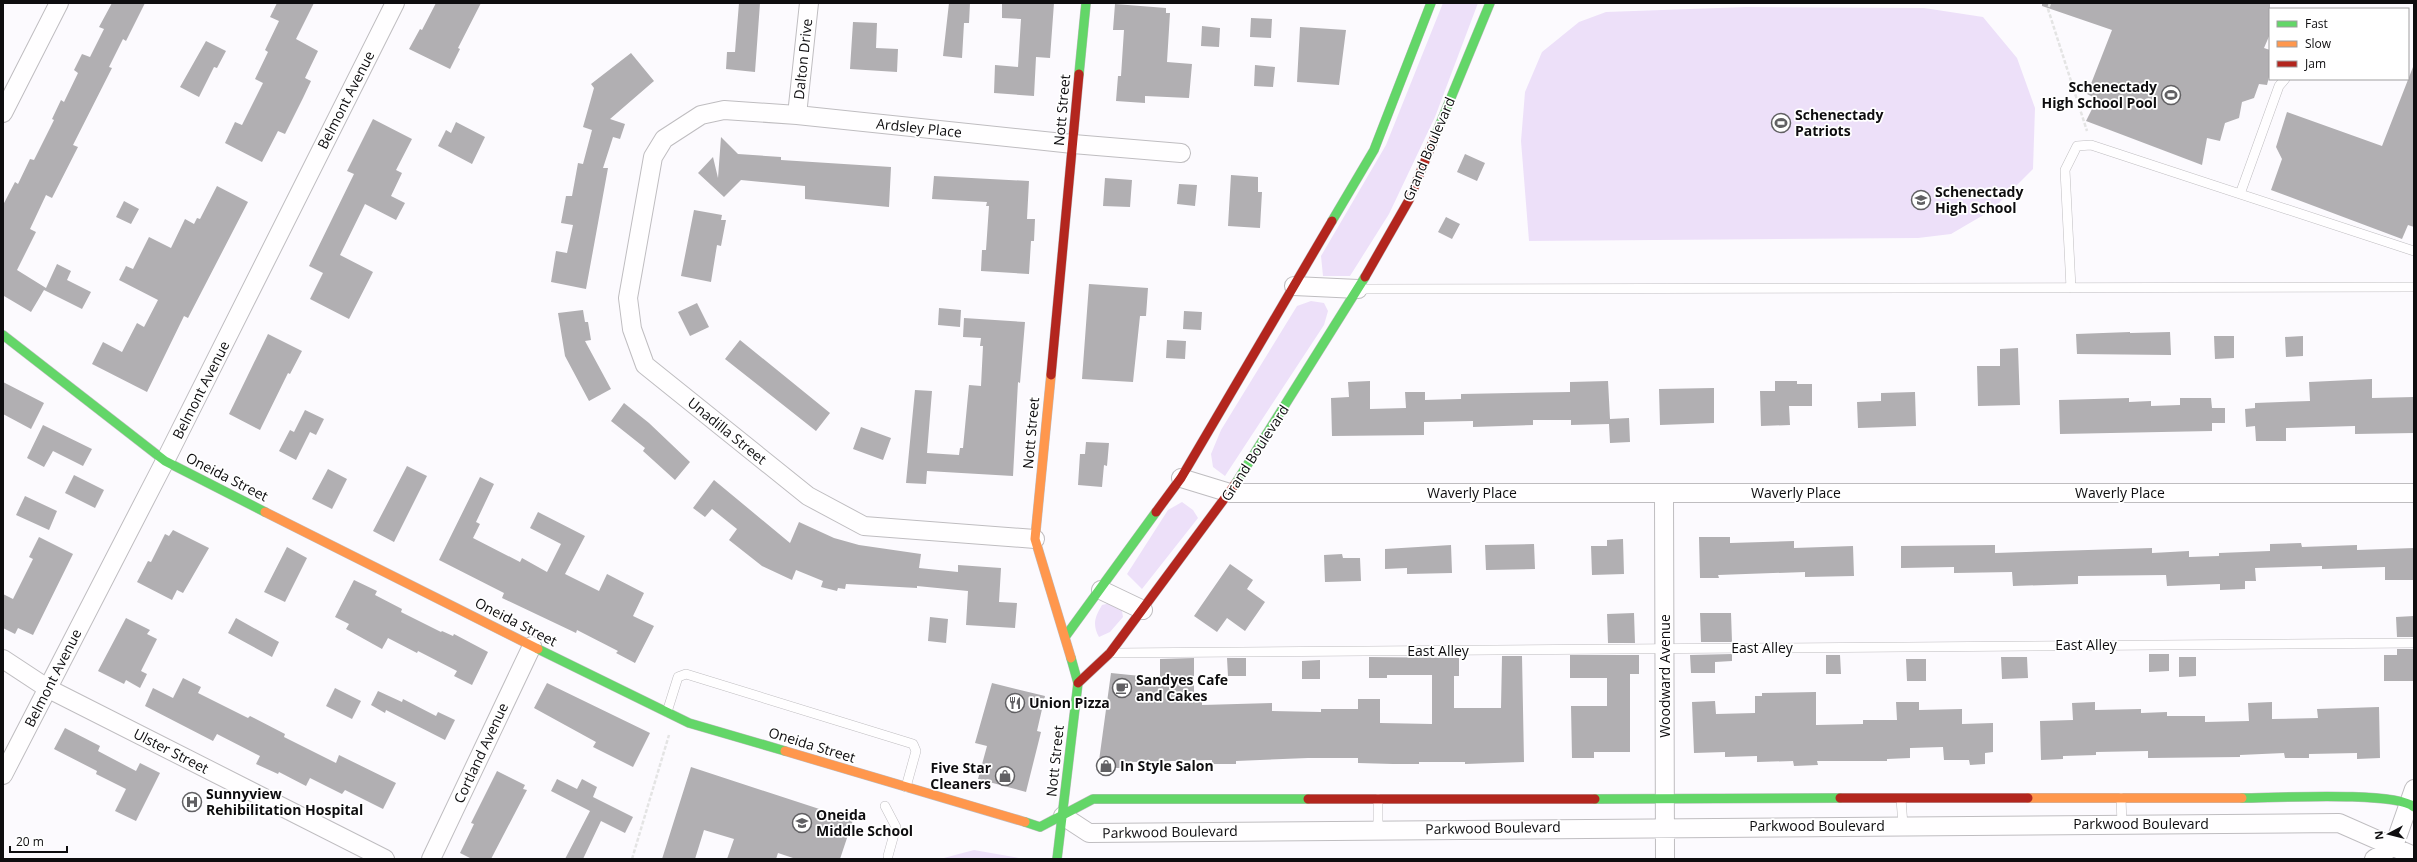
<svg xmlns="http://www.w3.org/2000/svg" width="2417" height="862" viewBox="0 0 2417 862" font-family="'Open Sans',sans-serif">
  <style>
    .green { fill: #ede0f9 }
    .building { fill: #b1afb2 }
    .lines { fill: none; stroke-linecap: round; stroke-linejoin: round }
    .lane-casing { stroke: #bfbdc0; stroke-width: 10 }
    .street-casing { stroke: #bfbdc0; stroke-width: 20 }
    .fast-casing { stroke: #bfbdc0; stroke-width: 10 }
    .slow-casing { stroke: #bfbdc0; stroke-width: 10 }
    .jam-casing { stroke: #bfbdc0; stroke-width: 10 }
    .path { stroke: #e4e4e4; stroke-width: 2.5; stroke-dasharray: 4 2; stroke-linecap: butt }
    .lane { stroke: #fffeff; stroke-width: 9 }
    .street { stroke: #fffeff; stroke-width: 18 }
    .fast { stroke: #63d668; stroke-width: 9 }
    .slow { stroke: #ff974d; stroke-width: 9 }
    .jam { stroke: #b3261e; stroke-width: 9 }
    .labels { text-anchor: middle; stroke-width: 3.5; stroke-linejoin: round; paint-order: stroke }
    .street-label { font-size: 14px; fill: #0e0d0f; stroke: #fff }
    .poi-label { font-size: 14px; font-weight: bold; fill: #0e0d0f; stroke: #fff; text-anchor: start }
  </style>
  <rect width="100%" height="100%" fill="#fcfafe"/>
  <!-- green -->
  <path class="green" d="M1443 3H1478L1435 117 1389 214 1350 276H1323L1321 256 1386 145Z
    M1746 7 1924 8 1983 17 2017 58 2035 108 2033 169 1992 210 1951 234 1918 238 1529 241 1521 141 1525 92 1542 52 1579 22 1606 12Z
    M1311 301 1324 303 1328 311 1324 325 1225 476 1213 467 1211 454 1221 430 1297 306Z
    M1182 502 1193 510 1198 518 1142 589 1127 574 1168 510Z
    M1110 603 1122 611 1123 617 1110 632 1099 637C1092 624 1095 617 1102 605Z
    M974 850 1025 859H940Z"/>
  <!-- building -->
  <path class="building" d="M112 3H145L126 41 123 39 109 67 112 68 73 145 78 147 52 198 46 195 30 229 36 232 17 270 46 288 57 264 71 271 67 280 91 292 82 309 44 290 31 312 4 296 3 298V205L15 182 18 184 30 159 34 160 54 120 52 119 61 100 64 102 78 73 74 70 82 54 90 57 104 29 99 27Z
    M277 3H314L296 39 318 51 305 78 311 81 303 98 285 134 278 131 262 162 225 143 235 122 242 125 263 83 255 79 268 52 265 50 279 21 270 17Z
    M436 3H481L458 48 460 49 450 69 409 49 420 29 422 30Z
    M739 3H760L755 72 726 69 727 52H735Z
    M949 3H970L969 23H964L962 58 943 56Z
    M1002 3H1054L1050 58 1036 57 1034 96 994 93 995 65 1018 67 1021 19 1002 18Z
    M2042 3H2270V34L2264 48 2270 50V73L2267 85 2259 84 2254 98 2242 102 2239 118 2225 123 2220 141 2207 138 2202 165 2086 121 2097 99 2087 94 2112 30 2042 6Z
    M1115 4 1166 8V13H1170L1167 62 1192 64 1189 98 1145 96V103L1116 101 1118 76H1121L1124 30H1113Z
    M1251 18 1272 19 1271 38 1250 37Z
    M853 22 877 23 876 48 898 49 897 72 850 69Z
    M1202 26 1220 28 1219 47 1201 46Z
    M1300 27 1346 30 1339 85 1297 82Z
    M206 41 226 51 217 68 214 67 199 97 180 87Z
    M631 53 654 81 610 119 625 124 620 139 613 137 603 168H608L586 289 551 282 556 251 567 253 573 225 561 223 566 196H572L578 163 583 164 592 130 583 127 594 88 591 84Z
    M1255 65 1275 67 1273 87 1254 86Z
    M2413 67 2414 227 2408 225 2402 239 2271 190 2282 159 2276 147 2287 112 2382 146Z
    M373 119 412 139 396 170 402 173 391 196 405 203 396 220 365 204 340 255 373 272 349 319 310 299 323 273 309 266 354 174 347 171Z
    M456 122 485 137 472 164 438 146 446 130 451 133Z
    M721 137 738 154 781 157V160L891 167 889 207 805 199V186L741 180 724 197 698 173 713 157 718 178Z
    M1465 154 1485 163 1477 181 1457 172Z
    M1231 175 1258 177V192H1262L1260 228 1228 226Z
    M934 176 1029 181 1027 219H1035L1034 241H1031L1029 274 981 271 982 250H986L989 206H986L987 202 932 199Z
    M1105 178 1132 180 1130 207 1103 206Z
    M1179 184 1197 185 1195 206 1177 204Z
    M217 186 248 202 188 318 184 316 147 392 92 364 103 342 122 352 137 323 144 327 158 300 119 280 126 266 133 269 149 237 171 248 185 219 194 224 197 218 200 219Z
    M124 201 139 209 131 224 116 217Z
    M694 210 722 215 721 220H726L721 246 717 245 711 282 681 276Z
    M1446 217 1460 224 1452 239 1438 232Z
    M1089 284 1148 288 1146 316H1140L1133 382 1082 379Z
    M697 303 709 327 690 336 678 312Z
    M939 308 961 310 960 327 938 325Z
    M583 310 585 322H588L591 340 585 341 611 389 589 401 565 356 558 313Z
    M1184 311 1202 312 1201 330 1183 329Z
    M964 318 1025 322 1020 383 1018 382 1013 476 927 471 926 484 906 483 915 390 932 391 927 453 959 455 960 448H963L969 385 981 386 983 346H980L981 338 963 337Z
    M2130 332V333L2170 332 2171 355 2077 354 2076 334Z
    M268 334 302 351 290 374 288 373 260 430 229 414Z
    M2214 336H2234V358L2215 359Z
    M2303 336V356L2286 357 2285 337Z
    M740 340 830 413 816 431 725 359Z
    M1167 340 1186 341 1185 359 1166 358Z
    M2018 348 2020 405 1978 406 1977 366H2000V349Z
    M2372 379V398L2414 397V433L2355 434V426L2286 428V441H2256L2255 426 2246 427 2245 409 2255 408V403L2310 401 2309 382Z
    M1370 381V409L1406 408 1405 392H1425V400L1461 399V394L1570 392V382L1608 381 1610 419 1629 418 1630 442 1610 443 1609 424 1571 425V420H1533V425L1473 427V421L1424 422V435L1332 436 1331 398 1349 397 1348 382Z
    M1775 381H1797V384H1812V406H1789L1790 425 1761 426 1760 391H1775Z
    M3 382 44 403 31 429 3 414Z
    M1714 388V423L1660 425 1659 389Z
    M1915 392 1916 426 1858 428 1857 402 1881 401V393Z
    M2129 398V402L2151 401V406L2180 405V398H2211L2212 408H2225V423H2212V431L2060 434 2059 400Z
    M624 403 649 423 690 462 675 480 643 451 645 448 611 421Z
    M305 410 324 419 316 435 310 432 296 460 279 451 290 430 294 432Z
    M43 425 92 449 83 466 53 451 44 467 27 458Z
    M861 427 891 438 883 460 853 449Z
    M1086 442 1109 443 1107 466 1104 465 1102 487 1078 485 1080 454H1085Z
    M407 466 427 476 394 542 373 531Z
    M328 469 347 479 332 509 312 499Z
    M74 475 104 490 95 508 65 493Z
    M480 477 494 484 476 522 480 524 473 538 520 562 522 558 547 572 561 544 530 528 538 512 585 536 565 574 599 591 607 574 644 593 633 616 654 626 635 663 616 653 618 651 577 630 576 633 502 598 504 593 439 560Z
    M714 480 790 543 799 522 834 538 859 545 921 554 919 568 958 572V565L1001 568 999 602 1017 603 1015 628 966 625 968 591 917 586V588L846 584 845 589 838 588 837 591 821 587 823 581 796 570 792 580 762 566 729 540 737 529 712 509 705 517 693 508Z
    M25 496 57 511 49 530 16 515Z
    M173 530 209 548 183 593 177 590 172 600 137 582 148 561 151 562 165 534 169 536Z
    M39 537 73 554 33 635 18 628 15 634 3 628V594L13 599 33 559 29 557Z
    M1699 537H1730V543L1794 541V548L1853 546 1854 576 1805 577V572L1718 575 1719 578H1700Z
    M1623 539 1624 574 1592 575 1591 546H1607V540Z
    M2301 543 2302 547 2357 545V550L2414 548V580H2385V567L2322 569V566L2255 568 2256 581H2245V589L2220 590V584L2167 586 2166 575 2078 576V584L2013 586 2012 572 1954 573V567L1901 568V546L1995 545V553L2152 548V553L2189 551V557L2219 556V553L2270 551V544Z
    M1534 544 1535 569 1486 570 1485 545Z
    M1451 545 1452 573 1407 574V568L1385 569V549Z
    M287 547 307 558 285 602 264 592Z
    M1342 554 1343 558H1360L1361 581 1325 582 1324 555Z
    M1230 564 1253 580 1247 589 1265 602 1245 631 1227 618 1217 632 1194 616Z
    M354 580 377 591 375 595 402 609 401 612 441 632 442 631 453 636 454 634 488 652 472 685 454 676 457 671 418 651 417 653 388 638 382 649 346 629 349 624 335 617Z
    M1634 613 1635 643H1608L1607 614Z
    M1700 613H1731L1732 642H1701Z
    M2414 616V637H2397L2396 617Z
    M930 617 948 619 946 643 928 641Z
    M126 618 150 630 147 634 157 639 141 671 147 674 140 688 126 680 124 684 98 671Z
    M236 618 279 642 272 657 228 633Z
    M2397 649H2414V681H2384V655H2397Z
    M1732 654V661L1715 662V673H1691L1690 655Z
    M2149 654H2169V671L2149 672Z
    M1570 655H1639V674H1630V752H1594V758H1572L1571 706H1607V678H1570Z
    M1826 655H1840L1841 674H1826Z
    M1502 656H1522L1524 762 1465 764V762H1419V764H1393L1358 763V758H1308L1236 761V764H1212V760L1132 762V768H1098L1111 673 1160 678V659L1194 658V697H1202V705L1272 703V711L1321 712V709H1358V699H1380V723L1432 724V675H1387V678H1369V657L1459 658V676H1454V708H1501Z
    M2001 657H2027L2028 678 2002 679Z
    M2179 657H2196V676L2179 677Z
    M1227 658H1246V676H1228Z
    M1906 659H1926V681H1907Z
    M1320 660V679H1302V661Z
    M183 678 201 687 198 693 248 718 250 716 285 734 284 737 336 763 339 755 396 783 383 809 345 790 342 794 310 778 306 786 279 772 278 774 256 764 260 756 217 734 213 741 145 706 153 688 173 698Z
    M547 683 650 733 633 767 593 747 596 742 534 708Z
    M992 683 1045 696 1037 731 1041 732 1026 792 978 779 987 746 975 743Z
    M335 688 361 701 352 719 326 706Z
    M378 691 402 702 403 699 436 716 438 712 455 720 445 740 386 710 385 713 371 705Z
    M1816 692V725L1863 724V720H1897L1896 702H1919V710L1962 709V724L1993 723V752L1985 753V764L1970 765 1969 760H1944L1943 747 1910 748V758L1887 759V761H1817L1818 765 1794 766 1793 761 1757 762V756L1725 757V752L1694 753 1692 702 1715 701 1716 714 1755 713V696H1762V693Z
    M2095 702V710L2141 709V713L2167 712V716H2205V722L2249 721 2248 703 2272 702V719L2318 718 2317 709 2379 707 2380 758 2357 759V753L2309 754V758H2285L2284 753 2240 755V757L2148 758V751L2096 752V755L2063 756V759L2041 760 2040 721 2073 720 2072 703Z
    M65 728 100 746 98 751 136 771 140 763 160 773 136 821 115 811 126 789 96 774 97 771 54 749Z
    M691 767 853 820 840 859H796L778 853 776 859H727L734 839 704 830 695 859H662Z
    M497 771 525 785 523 789 527 790 491 859H472L460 853 474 824 471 823Z
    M557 779 577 789 582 779 597 787 593 797 633 817 625 833 601 821 583 859H565L590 811 551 791Z"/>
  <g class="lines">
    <defs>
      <path id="lane" d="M2240 194 2279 86 2285 79
        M2071 288 2065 170 2077 146 2091 145 2414 251
        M1359 289 2414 287
        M1113 653 2414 643
        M667 712 678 677 686 674 913 744 916 751 906 787
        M2121 798 2122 824
        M1378 799V830
        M1901 799 1903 825
        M885 806 896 827 888 856"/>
      <path id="street" d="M3 113 59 3
        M797 115 809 3
        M1294 286 1358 289
        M1181 478 1230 493H2414
        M1664 494 1665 859
        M1035 539 864 526 808 496 645 365 632 329 628 298 653 157 664 139 701 115 724 110 797 115 1073 144 1181 153
        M1101 590 1143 610
        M3 659 47 688 385 859
        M3 775 165 461 395 3
        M1063 816 1089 833 2339 823 2414 856
        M431 859 532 646
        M2374 859 2394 846 2414 789"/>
      <path id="fast" d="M1079 74 1086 3
        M1436 134 1490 3
        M1332 221 1374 150 1431 3
        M3 335 165 461 265 512
        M1236 483 1365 277
        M1065 637 1156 512
        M538 649 689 723 785 751
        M2242 798C2274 798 2394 791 2414 807
        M1595 799 1840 798
        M1025 822 1040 827 1093 799H1308
        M1057 859 1078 683 1071 658"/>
      <path id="slow" d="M1051 375 1035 539 1071 658
        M265 512 538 649
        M785 751 1025 822
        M2028 798H2242"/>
      <path id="jam" d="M1365 277 1409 200 1436 134
        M1051 375 1079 74
        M1156 512 1181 478 1332 221
        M1078 683 1110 653 1236 483
        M1840 798H2028
        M1308 799H1595"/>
    </defs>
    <!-- lane casing -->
    <use href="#lane" class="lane-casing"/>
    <!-- street casing -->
    <use href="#street" class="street-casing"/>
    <!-- fast casing -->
    <use href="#fast" class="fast-casing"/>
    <!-- slow casing -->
    <use href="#slow" class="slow-casing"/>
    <!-- jam casing -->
    <use href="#jam" class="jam-casing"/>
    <!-- path -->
    <path class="path" d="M2050 3 2048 9 2087 131
      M632 859 669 735"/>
    <!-- lane -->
    <use href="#lane" class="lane"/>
    <!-- street -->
    <use href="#street" class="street"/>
    <!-- fast -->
    <use href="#fast" class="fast"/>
    <!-- slow -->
    <use href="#slow" class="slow"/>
    <!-- jam -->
    <use href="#jam" class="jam"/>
  </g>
  <!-- icons -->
  <defs>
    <symbol id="stadium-ring" viewBox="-11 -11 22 22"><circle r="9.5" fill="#fff" stroke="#616063" stroke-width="1.5"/><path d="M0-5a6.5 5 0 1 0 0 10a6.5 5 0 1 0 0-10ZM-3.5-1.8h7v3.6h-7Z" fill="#616063"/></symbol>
    <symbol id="school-ring" viewBox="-11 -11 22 22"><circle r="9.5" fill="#fff" stroke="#616063" stroke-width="1.5"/><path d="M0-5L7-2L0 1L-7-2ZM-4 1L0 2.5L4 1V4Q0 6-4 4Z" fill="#616063"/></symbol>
    <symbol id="cafe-ring" viewBox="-11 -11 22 22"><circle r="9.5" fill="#fff" stroke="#616063" stroke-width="1.5"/><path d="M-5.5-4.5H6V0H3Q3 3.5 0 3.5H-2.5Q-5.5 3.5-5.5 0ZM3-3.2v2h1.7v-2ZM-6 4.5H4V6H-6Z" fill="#616063"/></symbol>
    <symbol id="restaurant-ring" viewBox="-11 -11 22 22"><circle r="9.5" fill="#fff" stroke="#616063" stroke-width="1.5"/><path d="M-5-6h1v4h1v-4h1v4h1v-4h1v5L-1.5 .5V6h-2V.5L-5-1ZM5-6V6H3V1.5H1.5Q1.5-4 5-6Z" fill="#616063"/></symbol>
    <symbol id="shop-ring" viewBox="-11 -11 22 22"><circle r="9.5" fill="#fff" stroke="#616063" stroke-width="1.5"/><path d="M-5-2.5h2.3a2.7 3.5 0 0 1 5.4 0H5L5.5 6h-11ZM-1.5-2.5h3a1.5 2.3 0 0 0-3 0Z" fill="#616063"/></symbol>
    <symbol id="hospital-ring" viewBox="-11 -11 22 22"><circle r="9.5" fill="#fff" stroke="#616063" stroke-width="1.5"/><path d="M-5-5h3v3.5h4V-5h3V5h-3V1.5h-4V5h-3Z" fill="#616063"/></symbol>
  </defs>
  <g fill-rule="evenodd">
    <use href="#stadium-ring" x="2160" y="84" width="22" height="22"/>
    <use href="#stadium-ring" x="1770" y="112" width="22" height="22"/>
    <use href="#school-ring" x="1910" y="189" width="22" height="22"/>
    <use href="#cafe-ring" x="1111" y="677" width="22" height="22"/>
    <use href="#restaurant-ring" x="1004" y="692" width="22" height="22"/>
    <use href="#shop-ring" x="1095" y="755" width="22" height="22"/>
    <use href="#shop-ring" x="994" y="765" width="22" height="22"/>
    <use href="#hospital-ring" x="181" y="791" width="22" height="22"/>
    <use href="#school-ring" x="791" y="812" width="22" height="22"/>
  </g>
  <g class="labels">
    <!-- street labels -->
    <g class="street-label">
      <text transform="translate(803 59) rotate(-84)" y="5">Dalton Drive</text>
      <text transform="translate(346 100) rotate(-63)" y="5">Belmont Avenue</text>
      <text transform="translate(1062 110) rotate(-85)" y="5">Nott Street</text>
      <text transform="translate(919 128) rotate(6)" y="5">Ardsley Place</text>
      <text transform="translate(1429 149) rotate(-67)" y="5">Grand Boulevard</text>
      <text transform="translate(201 390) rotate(-63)" y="5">Belmont Avenue</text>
      <text transform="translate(727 431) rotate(39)" y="5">Unadilla Street</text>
      <text transform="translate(1031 433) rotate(-85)" y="5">Nott Street</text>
      <text transform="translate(1255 453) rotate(-57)" y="5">Grand Boulevard</text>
      <text transform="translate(227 477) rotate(27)" y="5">Oneida Street</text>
      <text x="1472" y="498">Waverly Place</text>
      <text x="1796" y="498">Waverly Place</text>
      <text x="2120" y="498">Waverly Place</text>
      <text transform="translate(516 622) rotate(27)" y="5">Oneida Street</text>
      <text x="2086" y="650">East Alley</text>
      <text x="1762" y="653">East Alley</text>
      <text x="1438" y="656">East Alley</text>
      <text transform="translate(1665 676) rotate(-90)" y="5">Woodward Avenue</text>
      <text transform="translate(53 678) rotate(-63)" y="5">Belmont Avenue</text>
      <text transform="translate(812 745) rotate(17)" y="5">Oneida Street</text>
      <text transform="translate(171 751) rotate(27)" y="5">Ulster Street</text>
      <text transform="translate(481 753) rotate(-65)" y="5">Cortland Avenue</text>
      <text transform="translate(1055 761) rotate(-84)" y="5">Nott Street</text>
      <text x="2141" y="829">Parkwood Boulevard</text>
      <text x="1817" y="831">Parkwood Boulevard</text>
      <text transform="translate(1493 828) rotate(-1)" y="5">Parkwood Boulevard</text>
      <text transform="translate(1170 832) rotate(-1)" y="5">Parkwood Boulevard</text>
    </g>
    <!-- poi labels -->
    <g class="poi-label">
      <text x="2157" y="92" text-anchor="end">Schenectady<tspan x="2157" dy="16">High School Pool</tspan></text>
      <text x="1795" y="120">Schenectady<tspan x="1795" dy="16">Patriots</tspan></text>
      <text x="1935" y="197">Schenectady<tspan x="1935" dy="16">High School</tspan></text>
      <text x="1136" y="685">Sandyes Cafe<tspan x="1136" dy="16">and Cakes</tspan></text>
      <text x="1029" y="708">Union Pizza</text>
      <text x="1120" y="771">In Style Salon</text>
      <text x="991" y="773" text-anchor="end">Five Star<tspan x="991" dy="16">Cleaners</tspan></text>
      <text x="206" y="799">Sunnyview<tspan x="206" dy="16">Rehibilitation Hospital</tspan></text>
      <text x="816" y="820">Oneida<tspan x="816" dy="16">Middle School</tspan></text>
    </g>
  </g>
  <!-- border -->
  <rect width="2417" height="862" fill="none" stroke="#0e0d0f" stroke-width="8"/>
  <!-- legend -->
  <rect x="2269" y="8" width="140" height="72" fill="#ffffff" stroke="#9f9e9f"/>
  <rect x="2277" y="21" width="20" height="6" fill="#63d668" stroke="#9f9e9f"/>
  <text x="2305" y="28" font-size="12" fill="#0e0d0f">Fast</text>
  <rect x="2277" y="41" width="20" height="6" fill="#ff974d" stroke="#9f9e9f"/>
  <text x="2305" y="48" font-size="12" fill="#0e0d0f">Slow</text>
  <rect x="2277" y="61" width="20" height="6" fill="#b3261e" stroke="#9f9e9f"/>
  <text x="2305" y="68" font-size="12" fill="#0e0d0f">Jam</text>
  <!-- north arrow -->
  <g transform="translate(2389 834) rotate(263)" stroke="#ffffff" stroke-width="3" paint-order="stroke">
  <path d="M0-3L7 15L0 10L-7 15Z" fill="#0e0d0f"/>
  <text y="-6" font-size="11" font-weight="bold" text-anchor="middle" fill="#0e0d0f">N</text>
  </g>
  <!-- scale -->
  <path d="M10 846v6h57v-6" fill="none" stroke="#0e0d0f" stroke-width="2"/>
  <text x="16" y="846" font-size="12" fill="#0e0d0f" stroke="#ffffff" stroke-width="3" paint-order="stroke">20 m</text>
</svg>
